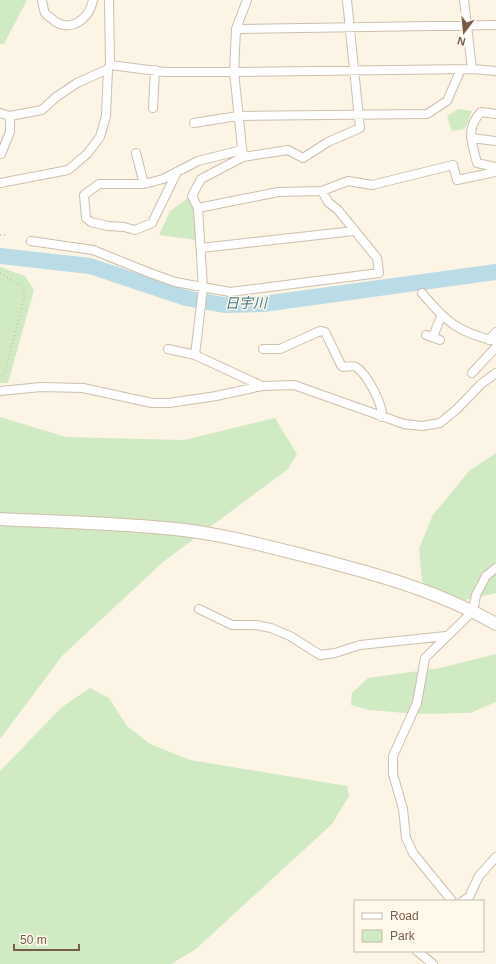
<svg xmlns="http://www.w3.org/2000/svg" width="496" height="964" viewBox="0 0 496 964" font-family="Helvetica,'Noto Sans JP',sans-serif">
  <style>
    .green { fill: #d0eac4 }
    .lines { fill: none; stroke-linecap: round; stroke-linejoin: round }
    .river { stroke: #badce6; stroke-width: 16 }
    .street-casing { stroke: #cebeac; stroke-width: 10 }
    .secondary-casing { stroke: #d1bea9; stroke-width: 14 }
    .path { stroke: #d7baa0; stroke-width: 1.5; stroke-dasharray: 1 3; stroke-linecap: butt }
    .street { stroke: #fff; stroke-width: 8 }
    .secondary { stroke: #fff; stroke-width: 12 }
    .labels { text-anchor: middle; stroke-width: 3; stroke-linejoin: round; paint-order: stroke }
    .water-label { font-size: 14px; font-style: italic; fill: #43798a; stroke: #fff9ec }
  </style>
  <rect width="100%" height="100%" fill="#fcf5e6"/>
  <!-- green -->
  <path class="green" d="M0 0H27L4 44H0Z
    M458 109 472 111 465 129 452 131 447 116Z
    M188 198 194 208 196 240 159 235 170 211Z
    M0 267 25 276 34 290 8 383H0Z
    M0 417 66 437 184 440 275 418 297 454 288 469 163 562 62 656 0 739Z
    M496 453V593L465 600 437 597 422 581 419 548 433 515 469 471Z
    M496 654V702L470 713 417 714 369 710 351 705 352 693 368 678 440 668Z
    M90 688 109 698 127 726 150 744 190 760 347 786 349 796 332 824 196 949 171 964H0V771L62 707Z"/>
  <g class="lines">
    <!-- river -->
    <path class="river" d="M0 256 90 266 186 298 224 305 263 304 496 272"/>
    <defs>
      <path id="street" d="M42 0C43 4 43 9 45 13 46 15 50 17 52 19 69 34 89 20 93 0
        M247 0 236 29 234 72 243 157 201 179 192 196 198 208 203 288 195 355 262 386
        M464 0 472 69
        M236 29 496 25
        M110 65 165 72H234L472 69 496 71
        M153 108 155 70
        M0 113 10 116 42 110 56 97 77 83 108 69
        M496 114 481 112C465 129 472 142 477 163L496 167
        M194 123 238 116 427 114 447 101 461 69
        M471 138 496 141
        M136 153 144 184
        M1 154 10 132V116
        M243 157 288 150 303 158 328 142 360 128 347 0
        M177 172 152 223 135 230 124 227 108 226 91 222 86 218 84 195 99 184H144L163 179 198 161 242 150
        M0 183 68 170 87 154 100 137 106 116 108 69 110 65 109 0
        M322 191 348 181 372 185 453 165 457 180 496 172
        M31 241 93 250 150 273 175 282 230 292 379 273 377 258 338 210 328 202 322 191 278 192 198 208
        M201 248 354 231
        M422 293C446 322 459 333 496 341
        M426 335 440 340
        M433 337 441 316
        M489 340 496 332
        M168 349 195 355
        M263 349H280L320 331 325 332 341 365 343 367C347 367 352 365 356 367 367 374 383 404 382 417
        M472 373 496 347
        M0 391 41 387 83 388 152 403H169L216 396 262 386 294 385 404 424 422 426 440 423 457 409 481 384 496 373
        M199 609 232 625H256L271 628 290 636 320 655 335 653 360 645 446 636
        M452 901 413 853 406 838 403 809 393 774V756L417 703 425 658 473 611 476 595 486 576 496 568
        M463 901 469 897 479 876 496 857
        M417 951 433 964"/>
      <path id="secondary" d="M0 519C61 522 123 523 184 530 225 535 266 546 306 556 372 573 437 590 496 624"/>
    </defs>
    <!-- street casing -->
    <use href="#street" class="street-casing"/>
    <!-- secondary casing -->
    <use href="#secondary" class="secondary-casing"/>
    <!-- path -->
    <path class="path" d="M0 235H5
      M0 273 21 286 25 295 5 373 0 376"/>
    <!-- street -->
    <use href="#street" class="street"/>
    <!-- secondary -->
    <use href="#secondary" class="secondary"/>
  </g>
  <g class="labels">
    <!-- water labels -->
    <g class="water-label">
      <text transform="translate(246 303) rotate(-1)" y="5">日宇川</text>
    </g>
  </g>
  <!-- legend -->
  <rect x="354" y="900" width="130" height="52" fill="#fff9ec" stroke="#c8bbab"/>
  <rect x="362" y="913" width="20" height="6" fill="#ffffff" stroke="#c8bbab"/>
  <text x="390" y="920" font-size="12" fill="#765d4a">Road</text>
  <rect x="362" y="930" width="20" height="12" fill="#d0eac4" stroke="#c8bbab"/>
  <text x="390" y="940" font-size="12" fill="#765d4a">Park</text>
  <!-- north arrow -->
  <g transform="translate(464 32) rotate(196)" stroke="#fff9ec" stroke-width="3" paint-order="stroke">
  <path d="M0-3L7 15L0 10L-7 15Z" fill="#765d4a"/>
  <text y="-6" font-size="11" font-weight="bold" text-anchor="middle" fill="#765d4a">N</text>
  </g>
  <!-- scale -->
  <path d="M14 944v6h65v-6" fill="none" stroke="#765d4a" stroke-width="2"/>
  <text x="20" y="944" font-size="12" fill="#765d4a" stroke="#fff9ec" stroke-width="3" paint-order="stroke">50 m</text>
</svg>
